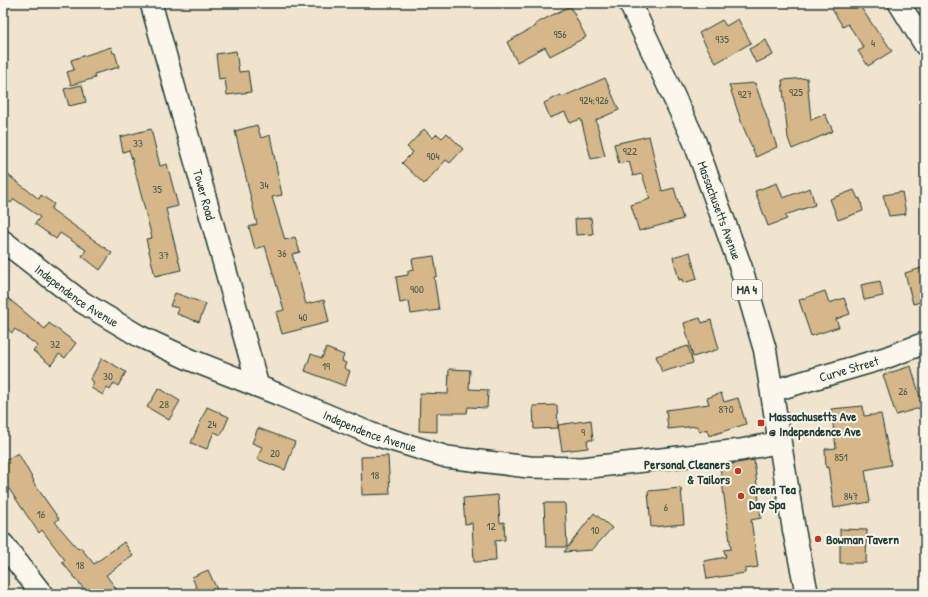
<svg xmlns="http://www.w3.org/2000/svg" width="928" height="597" viewBox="0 0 928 597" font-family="'Patrick Hand',sans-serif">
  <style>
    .building { fill: #d5b789; stroke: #1f3d34 }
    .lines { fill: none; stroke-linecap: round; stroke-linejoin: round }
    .street-casing { stroke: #1f3d34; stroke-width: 24 }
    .primary-casing { stroke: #1f3d34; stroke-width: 25 }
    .street { stroke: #fbf7ec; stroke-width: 21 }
    .primary { stroke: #fbf7ec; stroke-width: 22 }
    .poi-dot { fill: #c8321e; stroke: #fbf7ec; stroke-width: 1.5 }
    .labels { text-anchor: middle; stroke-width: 4; stroke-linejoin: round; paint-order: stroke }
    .number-label { font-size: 11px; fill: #4c5c49 }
    .shield { fill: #fbf7ec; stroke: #61756b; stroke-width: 1 }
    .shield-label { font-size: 12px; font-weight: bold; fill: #1f3d34 }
    .street-label { font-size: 13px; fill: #1f3d34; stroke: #fbf7ec }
    .poi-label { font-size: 13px; font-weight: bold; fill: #1f3d34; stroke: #fbf7ec; text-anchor: start }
  </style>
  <rect width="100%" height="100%" fill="#f0e4ce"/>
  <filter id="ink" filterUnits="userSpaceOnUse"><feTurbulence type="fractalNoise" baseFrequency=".025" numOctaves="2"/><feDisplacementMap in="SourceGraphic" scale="8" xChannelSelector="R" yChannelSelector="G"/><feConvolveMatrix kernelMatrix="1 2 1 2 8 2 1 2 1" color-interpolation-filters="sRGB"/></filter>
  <g filter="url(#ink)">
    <!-- building -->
    <path class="building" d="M841 3H858L878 33 879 32 892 51 868 66 858 51 864 48 848 24 843 27 832 9Z
      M570 6 586 37 550 56 545 47 517 62 507 42 536 26 535 24Z
      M738 19 751 43 716 63 699 33 722 20 726 26Z
      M766 40 773 55 756 63 749 49Z
      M111 47 113 53H115L119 67 94 74 95 78 71 85 67 72 74 70 71 60Z
      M236 51 239 72 248 71 251 92 227 95 225 78 219 79 216 54Z
      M605 78 619 110 596 120 605 156 591 159 581 119 570 123 565 112 550 118 544 103 561 95 562 97Z
      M807 78 811 120 825 114 833 131 792 149 788 138 782 80Z
      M755 83 777 147 756 157 742 124 729 85Z
      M82 85 86 102 69 106 64 89Z
      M257 125 261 138 270 135 282 195 272 197 285 240 295 237 300 252 292 254 306 304 324 300 329 322 282 334 276 312 284 310 265 246 255 249 249 227 257 224 235 131Z
      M151 129 160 166 167 164 178 206 166 209 181 270 155 276 146 239 152 238 132 159 129 150 123 152 120 137Z
      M424 129 433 138 437 134 442 138 447 133 463 149 450 163 446 160 424 184 402 163 413 152 407 147Z
      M649 136 662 191 674 188 683 219 639 231 631 205 650 199 642 174 633 176 629 161 619 164 614 144Z
      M3 171 39 199 41 195 54 204 51 209 112 253 100 270 82 256 86 250 60 233 56 239 35 224 40 217 14 199 11 203 3 197Z
      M777 183 783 198 810 188 815 205 785 215 787 219 768 226 755 191Z
      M854 190 858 199 860 198 863 211 838 220 830 199Z
      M902 192 906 214 889 216 883 195Z
      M591 218 593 234 576 235 575 219Z
      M690 252 697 279 683 283 682 279 679 280 673 257Z
      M434 256 437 276 434 277 439 310 411 314 409 301 400 303 396 277 408 275V271L414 270 412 259Z
      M925 267V301L913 304 905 273Z
      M880 281 883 296 864 300 861 285Z
      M825 291 829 303 844 298 850 314 836 319 839 327 811 336 799 300Z
      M175 293 206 304 199 322 177 314 179 308 170 306Z
      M3 294 45 329 49 323 76 343 65 358 59 354 51 365 33 351 38 346 15 329 12 333 3 325Z
      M700 318 702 323 711 320 719 349 693 357 684 323Z
      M688 346 693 363 662 372 656 356Z
      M326 348 344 355 342 361 346 363 344 368 350 371 345 386 305 371 311 354 322 358Z
      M102 358 126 372 118 386 114 383 110 390 107 388 103 395 91 388 94 382 90 380Z
      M911 366 923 407 896 415 883 375Z
      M449 369 470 370 469 389 488 390 487 408 468 407 467 413H437V432L419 431 420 393 448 394Z
      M159 388 180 401 169 420 147 407Z
      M721 393 724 402 738 398 746 424 709 436 707 429 699 432 697 426 668 429 666 410 709 404 707 398Z
      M557 405 558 428 534 429 533 406Z
      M863 406 864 416 881 414 891 465 865 470 870 502 834 508 828 467 826 468 825 449 836 448 831 409Z
      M207 407 229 417 221 435 214 432 207 449 191 443Z
      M591 420 593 440H587L588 448 562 451 558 425Z
      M258 428 295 442 285 470 257 459 262 447 252 443Z
      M18 453 34 481 33 482 59 519 55 522 78 549 80 547 94 564 124 542 133 556 106 575 120 594H88L62 562 65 560 42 530 39 533 9 489 3 493V462Z
      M388 456 390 494 362 495 361 457Z
      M754 460 761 518 751 520 758 567 745 569V573L707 579 704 561 726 557 724 550 731 549 720 466Z
      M681 488 684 524 651 527 648 491Z
      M498 495 500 523 504 522 505 540 495 541 496 561 474 562 472 523 465 524 463 498Z
      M544 503H565L567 547H546Z
      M594 513 612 528 592 550 564 552Z
      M840 529 867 530 866 563H840Z
      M208 570 219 594H199L192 577Z"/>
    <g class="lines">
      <defs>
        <g id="street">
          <path id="s1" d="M151 3 258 386"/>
          <path d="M899 3 925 45"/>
          <path id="s2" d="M3 241 82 302 139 336 191 360 280 395 372 434 447 457 529 467 582 468 741 450 780 442"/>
          <path id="s3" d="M772 391 885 358 925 343"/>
          <path d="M3 544 42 594"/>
        </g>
        <g id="primary">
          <path id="s4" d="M630 3 694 140 741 268 765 350 794 530 807 594"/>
        </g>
      </defs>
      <!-- street casing -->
      <use href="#street" class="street-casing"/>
      <!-- primary casing -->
      <use href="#primary" class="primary-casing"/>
      <!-- street -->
      <use href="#street" class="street"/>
      <!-- primary -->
      <use href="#primary" class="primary"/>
    </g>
  </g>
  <!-- markers -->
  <g class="poi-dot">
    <rect x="757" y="419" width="8" height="8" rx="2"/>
    <circle cx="738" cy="471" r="4"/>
    <circle cx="741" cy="496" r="4"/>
    <circle cx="818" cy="539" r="4"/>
  </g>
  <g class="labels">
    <!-- number labels -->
    <g class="number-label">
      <text x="560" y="38">956</text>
      <text x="722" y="43">935</text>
      <text x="873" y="47">4</text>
      <text x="796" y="96">925</text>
      <text x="745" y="98">927</text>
      <text x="594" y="104">924;926</text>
      <text x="138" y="147">33</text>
      <text x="630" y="155">922</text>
      <text x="433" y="160">904</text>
      <text x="264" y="189">34</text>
      <text x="157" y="193">35</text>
      <text x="282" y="257">36</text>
      <text x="164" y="259">37</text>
      <text x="417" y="293">900</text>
      <text x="303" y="321">40</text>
      <text x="55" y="348">32</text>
      <text x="326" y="370">19</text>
      <text x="108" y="380">30</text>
      <text x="903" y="395">26</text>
      <text x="164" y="408">28</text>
      <text x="726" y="413">870</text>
      <text x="212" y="428">24</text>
      <text x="583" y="436">9</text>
      <text x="275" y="457">20</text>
      <text x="841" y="461">851</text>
      <text x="375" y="479">18</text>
      <text x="851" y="500">847</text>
      <text x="666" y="511">6</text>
      <text x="41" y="518">16</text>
      <text x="491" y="530">12</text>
      <text x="595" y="534">10</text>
      <text x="80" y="569">18</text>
    </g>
    <!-- shield labels -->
    <rect class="shield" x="732" y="280" width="30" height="20" rx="3"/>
    <g class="shield-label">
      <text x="747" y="294">MA 4</text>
    </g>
    <!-- street labels -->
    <g class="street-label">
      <text dy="5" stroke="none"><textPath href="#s1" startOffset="199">Tower Road</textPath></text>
      <text dy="5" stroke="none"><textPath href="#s4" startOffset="226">Massachusetts Avenue</textPath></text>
      <text dy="5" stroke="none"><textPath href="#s2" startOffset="92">Independence Avenue</textPath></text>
      <text dy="5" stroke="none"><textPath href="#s3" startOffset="80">Curve Street</textPath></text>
      <text dy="5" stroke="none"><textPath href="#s2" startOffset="416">Independence Avenue</textPath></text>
    </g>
    <!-- poi labels -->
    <g class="poi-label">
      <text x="769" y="421">Massachusetts Ave<tspan x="769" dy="15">@ Independence Ave</tspan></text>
      <text x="730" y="469" text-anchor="end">Personal Cleaners<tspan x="730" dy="15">&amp; Tailors</tspan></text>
      <text x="749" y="494">Green Tea<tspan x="749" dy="15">Day Spa</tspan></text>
      <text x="826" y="544">Bowman Tavern</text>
    </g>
  </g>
  <!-- margin -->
  <rect width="928" height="597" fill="none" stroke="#fbf7ec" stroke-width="16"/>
  <rect x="8" y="8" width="912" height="581" fill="none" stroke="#1f3d34" stroke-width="1.5" filter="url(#ink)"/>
</svg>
